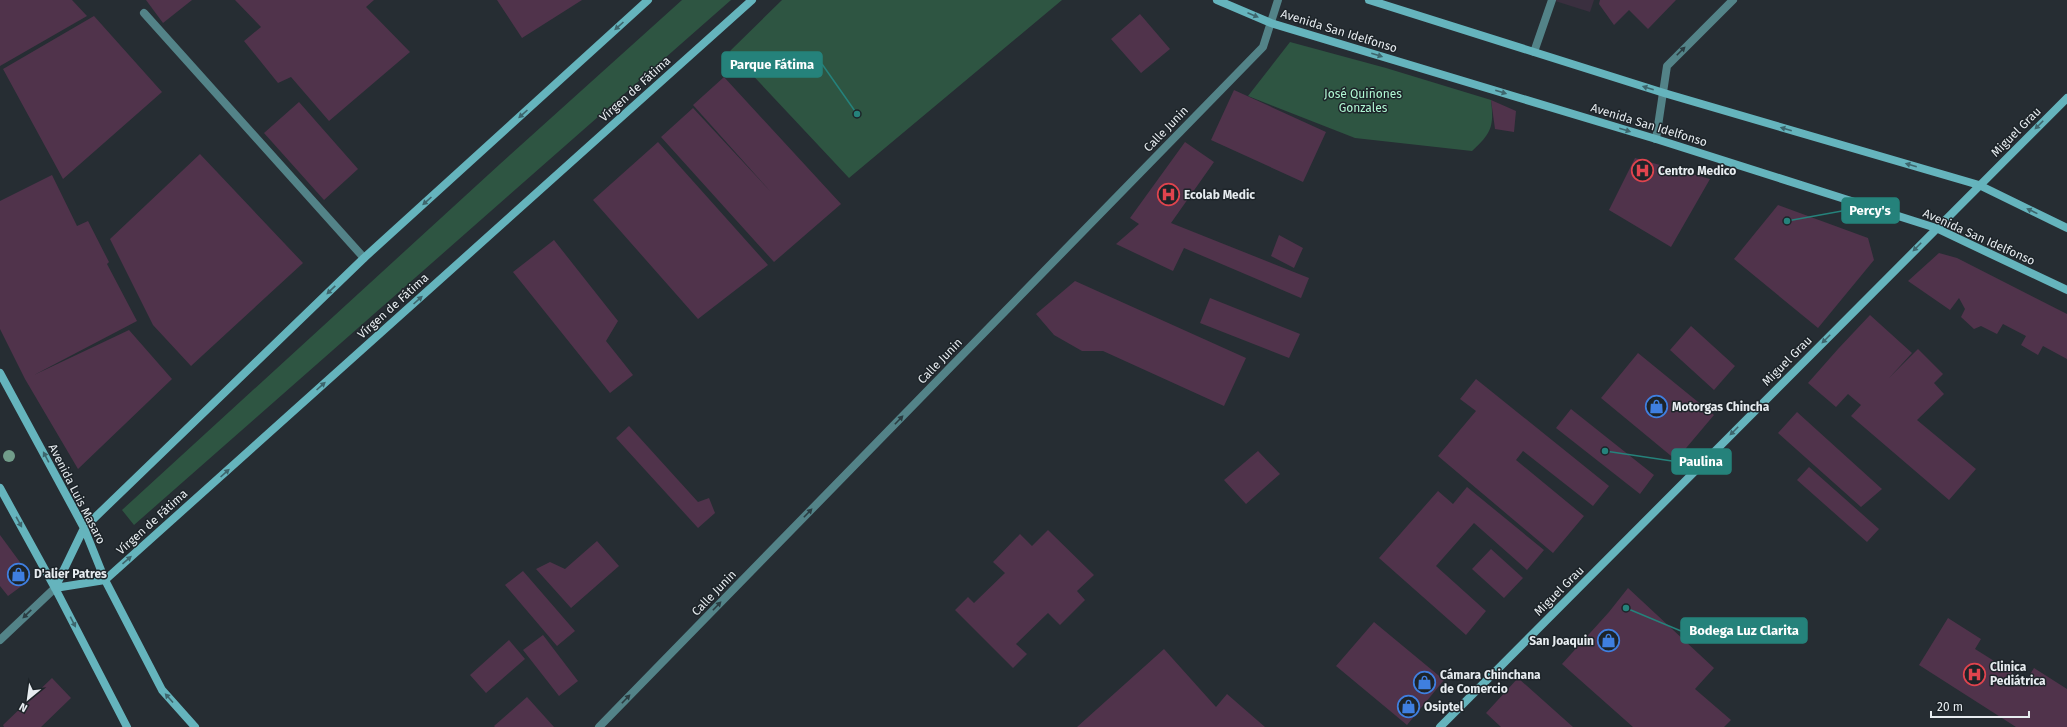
<svg xmlns="http://www.w3.org/2000/svg" width="2067" height="727" viewBox="0 0 2067 727" font-family="'Fira Sans',sans-serif">
  <style>
    .medical { fill: #3a2f3f }
    .green { fill: #2e5542 }
    .building { fill: #50334b }
    .lines { fill: none; stroke-linecap: round; stroke-linejoin: round }
    .lane { stroke: #538388; stroke-width: 8 }
    .street { stroke: #538388; stroke-width: 8 }
    .secondary { stroke: #65b4bd; stroke-width: 8 }
    .tree { fill: #719c8a }
    .oneway { fill: #3d656c }
    .oneway2 { fill: #2a3c41 }
    .labels { text-anchor: middle; stroke-width: 3; stroke-linejoin: round; paint-order: stroke }
    .street-label { font-size: 12px; fill: #e7ecf0; stroke: #1d2429 }
    .park-label { font-size: 12px; fill: #aff6d2; stroke: #1d2429 }
    .poi-label { font-size: 12px; font-weight: bold; fill: #e7ecf0; stroke: #1d2429; text-anchor: start }
    .leader { fill: none; stroke: #25827b; stroke-width: 1.5 }
    .callout-dot { fill: #25827b; stroke: #1d2429; stroke-width: 1.5 }
    .callout { fill: #25827b; stroke: #25827b; stroke-width: 1.5 }
    .callout-label { font-size: 13px; text-anchor: middle; font-weight: bold; fill: #fff }
  </style>
  <rect width="100%" height="100%" fill="#262d33"/>
  <!-- medical -->
  <path class="medical" d="M1552 0H1594L1590 12Z"/>
  <!-- green -->
  <path class="green" d="M682 0H731L134 525 122 510 500 164Z
    M782 0H1062L849 178 730 51Z
    M1290 42 1386 68 1491 100C1494 126 1492 133 1472 151L1355 138 1248 96Z"/>
  <!-- building -->
  <path class="building" d="M0 0H72L87 16 0 66Z
    M146 0H192L163 23Z
    M235 0H374L366 7 410 52 329 121 291 77 278 83 244 41 261 27Z
    M497 0H582L522 38Z
    M1600 0H1676L1648 29 1629 10 1614 25 1599 4Z
    M1140 14 1170 49 1141 73 1111 39Z
    M94 16 162 92 63 179 3 69Z
    M724 77 841 204 774 262 661 137 693 108 770 191 693 105Z
    M1234 90 1326 132 1303 182 1211 140Z
    M1491 100 1516 111 1514 132 1495 129Z
    M299 102 358 169 324 200 264 133Z
    M658 142 768 265 698 319 593 200Z
    M1185 142 1214 162 1171 223 1309 278 1301 298 1184 248 1173 271 1116 244 1139 224 1130 218Z
    M200 154 303 263 191 366 153 325 110 239Z
    M1635 158 1710 179 1671 247 1609 210Z
    M52 175 77 226 88 221 109 262 107 264 137 321 34 375 129 330 172 379 78 469 25 379 0 329V201Z
    M1778 205 1868 238 1874 260 1818 328 1734 259Z
    M1279 235 1303 248 1294 268 1271 256Z
    M554 240 618 321 606 341 633 375 610 393 513 272Z
    M1939 253 1957 258 2067 314V359L2043 346 2038 355 2021 345 2026 336 2003 324 1997 334 1981 326 1974 329 1961 317 1965 309 1959 298 1950 310 1908 281Z
    M1075 281 1246 358 1224 406 1103 351H1082L1054 335 1036 314Z
    M1210 298 1300 334 1289 358 1200 323Z
    M1870 315 1912 353 1889 378 1918 349 1943 374 1934 383 1944 394 1917 420 1976 469 1949 500 1851 416 1861 405 1848 394 1836 407 1808 383 1838 349Z
    M1691 326 1735 366 1714 390 1670 350Z
    M1638 353 1714 415 1676 460 1601 398Z
    M1476 379 1609 486 1593 506 1523 451 1516 460 1584 516 1553 553 1438 456 1476 411 1460 399Z
    M1571 409 1654 475 1640 494 1556 428Z
    M1797 412 1882 489 1861 507 1778 433Z
    M629 426 698 502 709 498 715 513 698 528 616 438Z
    M1258 451 1280 474 1246 504 1224 480Z
    M1809 467 1879 529 1867 542 1797 480Z
    M1467 487 1544 550 1527 570 1474 523 1436 566 1486 611 1466 635 1379 558 1438 491 1453 504Z
    M1048 530 1094 575 1077 591 1085 600 1060 625 1048 613 1016 644 1027 654 1013 668 955 610 968 597 974 603 1005 573 993 562 1020 534 1032 546Z
    M0 535 25 569 23 585 8 596 0 586Z
    M597 541 619 566 571 608 536 569 550 562 565 569Z
    M1491 549 1523 578 1504 598 1472 569Z
    M523 571 575 631 557 646 505 585Z
    M1628 588 1714 668 1695 689 1731 720 1724 727H1633L1562 664 1609 612Z
    M1948 618 1981 639 1975 649 2026 681 2034 668 2067 689V727H2016L1919 665Z
    M1374 622 1444 680 1407 725 1336 666Z
    M543 635 578 681 559 696 523 650Z
    M509 640 525 659 486 693 470 675Z
    M1164 649 1216 707 1227 694 1265 727H1077Z
    M52 678 71 698 41 727H4L3 725Z
    M1518 678 1573 727H1501L1486 713Z
    M527 697 554 727H495L494 726Z"/>
  <g class="lines">
    <!-- lane -->
    <path class="lane" d="M1534 52 1552 0"/>
    <!-- street -->
    <path class="street" d="M144 13 364 258
      M1656 139 1667 66 1733 0
      M0 640 55 588
      M599 727 1263 47 1278 0"/>
    <!-- secondary -->
    <path class="secondary" d="M1217 0 1271 23 1656 139 1936 228 2067 290
      M1369 0 1664 93 1979 185 2067 228
      M0 373 84 528 105 580 162 690 195 727
      M0 488 55 588 127 727
      M55 588 105 580 752 0
      M55 588 84 528 364 258 648 0
      M1440 727 2067 98"/>
  </g>
  <!-- trees -->
  <circle class="tree" cx="9" cy="456" r="6"/>
  <!-- one-way arrows -->
  <defs><path id="oneway-solid" d="M-6-.8H1V-3.2L6.5 0L1 3.2V.8H-6Z"/></defs>
  <g class="oneway">
    <use href="#oneway-solid" transform="translate(1253 15) rotate(23)"/>
    <use href="#oneway-solid" transform="translate(619 26) rotate(138)"/>
    <use href="#oneway-solid" transform="translate(1377 55) rotate(17)"/>
    <use href="#oneway-solid" transform="translate(1648 88) rotate(-162)"/>
    <use href="#oneway-solid" transform="translate(1501 92) rotate(17)"/>
    <use href="#oneway-solid" transform="translate(523 114) rotate(138)"/>
    <use href="#oneway-solid" transform="translate(2039 125) rotate(135)"/>
    <use href="#oneway-solid" transform="translate(1786 129) rotate(-164)"/>
    <use href="#oneway-solid" transform="translate(1625 130) rotate(17)"/>
    <use href="#oneway-solid" transform="translate(1911 165) rotate(-164)"/>
    <use href="#oneway-solid" transform="translate(427 201) rotate(138)"/>
    <use href="#oneway-solid" transform="translate(2032 211) rotate(-154)"/>
    <use href="#oneway-solid" transform="translate(1917 247) rotate(135)"/>
    <use href="#oneway-solid" transform="translate(331 290) rotate(136)"/>
    <use href="#oneway-solid" transform="translate(418 300) rotate(-42)"/>
    <use href="#oneway-solid" transform="translate(1826 339) rotate(135)"/>
    <use href="#oneway-solid" transform="translate(321 386) rotate(-42)"/>
    <use href="#oneway-solid" transform="translate(1734 431) rotate(135)"/>
    <use href="#oneway-solid" transform="translate(46 457) rotate(-118)"/>
    <use href="#oneway-solid" transform="translate(225 473) rotate(-42)"/>
    <use href="#oneway-solid" transform="translate(19 522) rotate(61)"/>
    <use href="#oneway-solid" transform="translate(127 560) rotate(-41)"/>
    <use href="#oneway-solid" transform="translate(73 622) rotate(63)"/>
    <use href="#oneway-solid" transform="translate(169 698) rotate(-132)"/>
  </g>
  <g class="oneway2">
    <use href="#oneway-solid" transform="translate(1681 51) rotate(-45)"/>
    <use href="#oneway-solid" transform="translate(899 420) rotate(-46)"/>
    <use href="#oneway-solid" transform="translate(808 513) rotate(-46)"/>
    <use href="#oneway-solid" transform="translate(717 606) rotate(-46)"/>
    <use href="#oneway-solid" transform="translate(27 614) rotate(136)"/>
    <use href="#oneway-solid" transform="translate(626 699) rotate(-46)"/>
  </g>
  <!-- icons -->
  <defs>
    <symbol id="hospital-ring" viewBox="-11 -11 22 22"><circle r="9.5" fill="#1d2429" stroke="#e0444e" stroke-width="1.5"/><path d="M-5-5h3v3.5h4V-5h3V5h-3V1.5h-4V5h-3Z" fill="#e0444e"/></symbol>
    <symbol id="shop-ring" viewBox="-11 -11 22 22"><circle r="9.5" fill="#1d2429" stroke="#3f7fe0" stroke-width="1.5"/><path d="M-5-2.5h2.3a2.7 3.5 0 0 1 5.4 0H5L5.5 6h-11ZM-1.5-2.5h3a1.5 2.3 0 0 0-3 0Z" fill="#3f7fe0"/></symbol>
  </defs>
  <g fill-rule="evenodd">
    <use href="#hospital-ring" x="1630" y="158" width="25" height="25"/>
    <use href="#hospital-ring" x="1156" y="182" width="25" height="25"/>
    <use href="#shop-ring" x="1644" y="394" width="25" height="25"/>
    <use href="#shop-ring" x="6" y="562" width="25" height="25"/>
    <use href="#shop-ring" x="1596" y="628" width="25" height="25"/>
    <use href="#hospital-ring" x="1962" y="662" width="25" height="25"/>
    <use href="#shop-ring" x="1412" y="670" width="25" height="25"/>
    <use href="#shop-ring" x="1396" y="694" width="25" height="25"/>
  </g>
  <g class="labels">
    <!-- street labels -->
    <g class="street-label">
      <text transform="translate(1339 31) rotate(17)" y="4">Avenida San Idelfonso</text>
      <text transform="translate(635 89) rotate(-42)" y="4">Vírgen de Fátima</text>
      <text transform="translate(1649 125) rotate(17)" y="4">Avenida San Idelfonso</text>
      <text transform="translate(1166 129) rotate(-46)" y="4">Calle Junin</text>
      <text transform="translate(2016 132) rotate(-45)" y="4">Miguel Grau</text>
      <text transform="translate(1979 237) rotate(24)" y="4">Avenida San Idelfonso</text>
      <text transform="translate(393 306) rotate(-42)" y="4">Vírgen de Fátima</text>
      <text transform="translate(940 361) rotate(-46)" y="4">Calle Junin</text>
      <text transform="translate(1787 361) rotate(-45)" y="4">Miguel Grau</text>
      <text transform="translate(77 494) rotate(63)" y="4">Avenida Luis Masaro</text>
      <text transform="translate(152 522) rotate(-42)" y="4">Vírgen de Fátima</text>
      <text transform="translate(1559 591) rotate(-45)" y="4">Miguel Grau</text>
      <text transform="translate(714 593) rotate(-46)" y="4">Calle Junin</text>
    </g>
    <!-- park labels -->
    <g class="park-label">
      <text x="1363" y="98">José Quiñones<tspan x="1363" dy="14">Gonzales</tspan></text>
    </g>
    <!-- poi labels -->
    <g class="poi-label">
      <text x="1658" y="175">Centro Medico</text>
      <text x="1184" y="199">Ecolab Medic</text>
      <text x="1672" y="411">Motorgas Chincha</text>
      <text x="34" y="578">D'alier Patres</text>
      <text x="1594" y="645" text-anchor="end">San Joaquin</text>
      <text x="1990" y="671">Clinica<tspan x="1990" dy="14">Pediátrica</tspan></text>
      <text x="1440" y="679">Cámara Chinchana<tspan x="1440" dy="14">de Comercio</tspan></text>
      <text x="1424" y="711">Osiptel</text>
    </g>
  </g>
  <!-- callouts -->
  <path class="leader" d="M857 114L822 64M1787 221L1842 211M1605 451L1672 461M1626 608L1681 631"/>
  <g class="callout-dot">
    <circle cx="857" cy="114" r="4"/>
    <circle cx="1787" cy="221" r="4"/>
    <circle cx="1605" cy="451" r="4"/>
    <circle cx="1626" cy="608" r="4"/>
  </g>
  <g class="callout">
    <rect x="722" y="52" width="100" height="25" rx="4"/>
    <rect x="1842" y="198" width="57" height="25" rx="4"/>
    <rect x="1672" y="449" width="59" height="25" rx="4"/>
    <rect x="1681" y="618" width="126" height="25" rx="4"/>
  </g>
  <g class="callout-label">
    <text x="772" y="69">Parque Fátima</text>
    <text x="1870" y="215">Percy's</text>
    <text x="1701" y="466">Paulina</text>
    <text x="1744" y="635">Bodega Luz Clarita</text>
  </g>
  <!-- north arrow -->
  <g transform="translate(28 699) rotate(209)" stroke="#1d2429" stroke-width="3" paint-order="stroke">
  <path d="M0-3L7 15L0 10L-7 15Z" fill="#e7ecf0"/>
  <text y="-6" font-size="11" font-weight="bold" text-anchor="middle" fill="#e7ecf0">N</text>
  </g>
  <!-- scale -->
  <path d="M1931 711v6h98v-6" fill="none" stroke="#e7ecf0" stroke-width="2"/>
  <text x="1937" y="711" font-size="12" fill="#e7ecf0" stroke="#1d2429" stroke-width="3" paint-order="stroke">20 m</text>
</svg>
